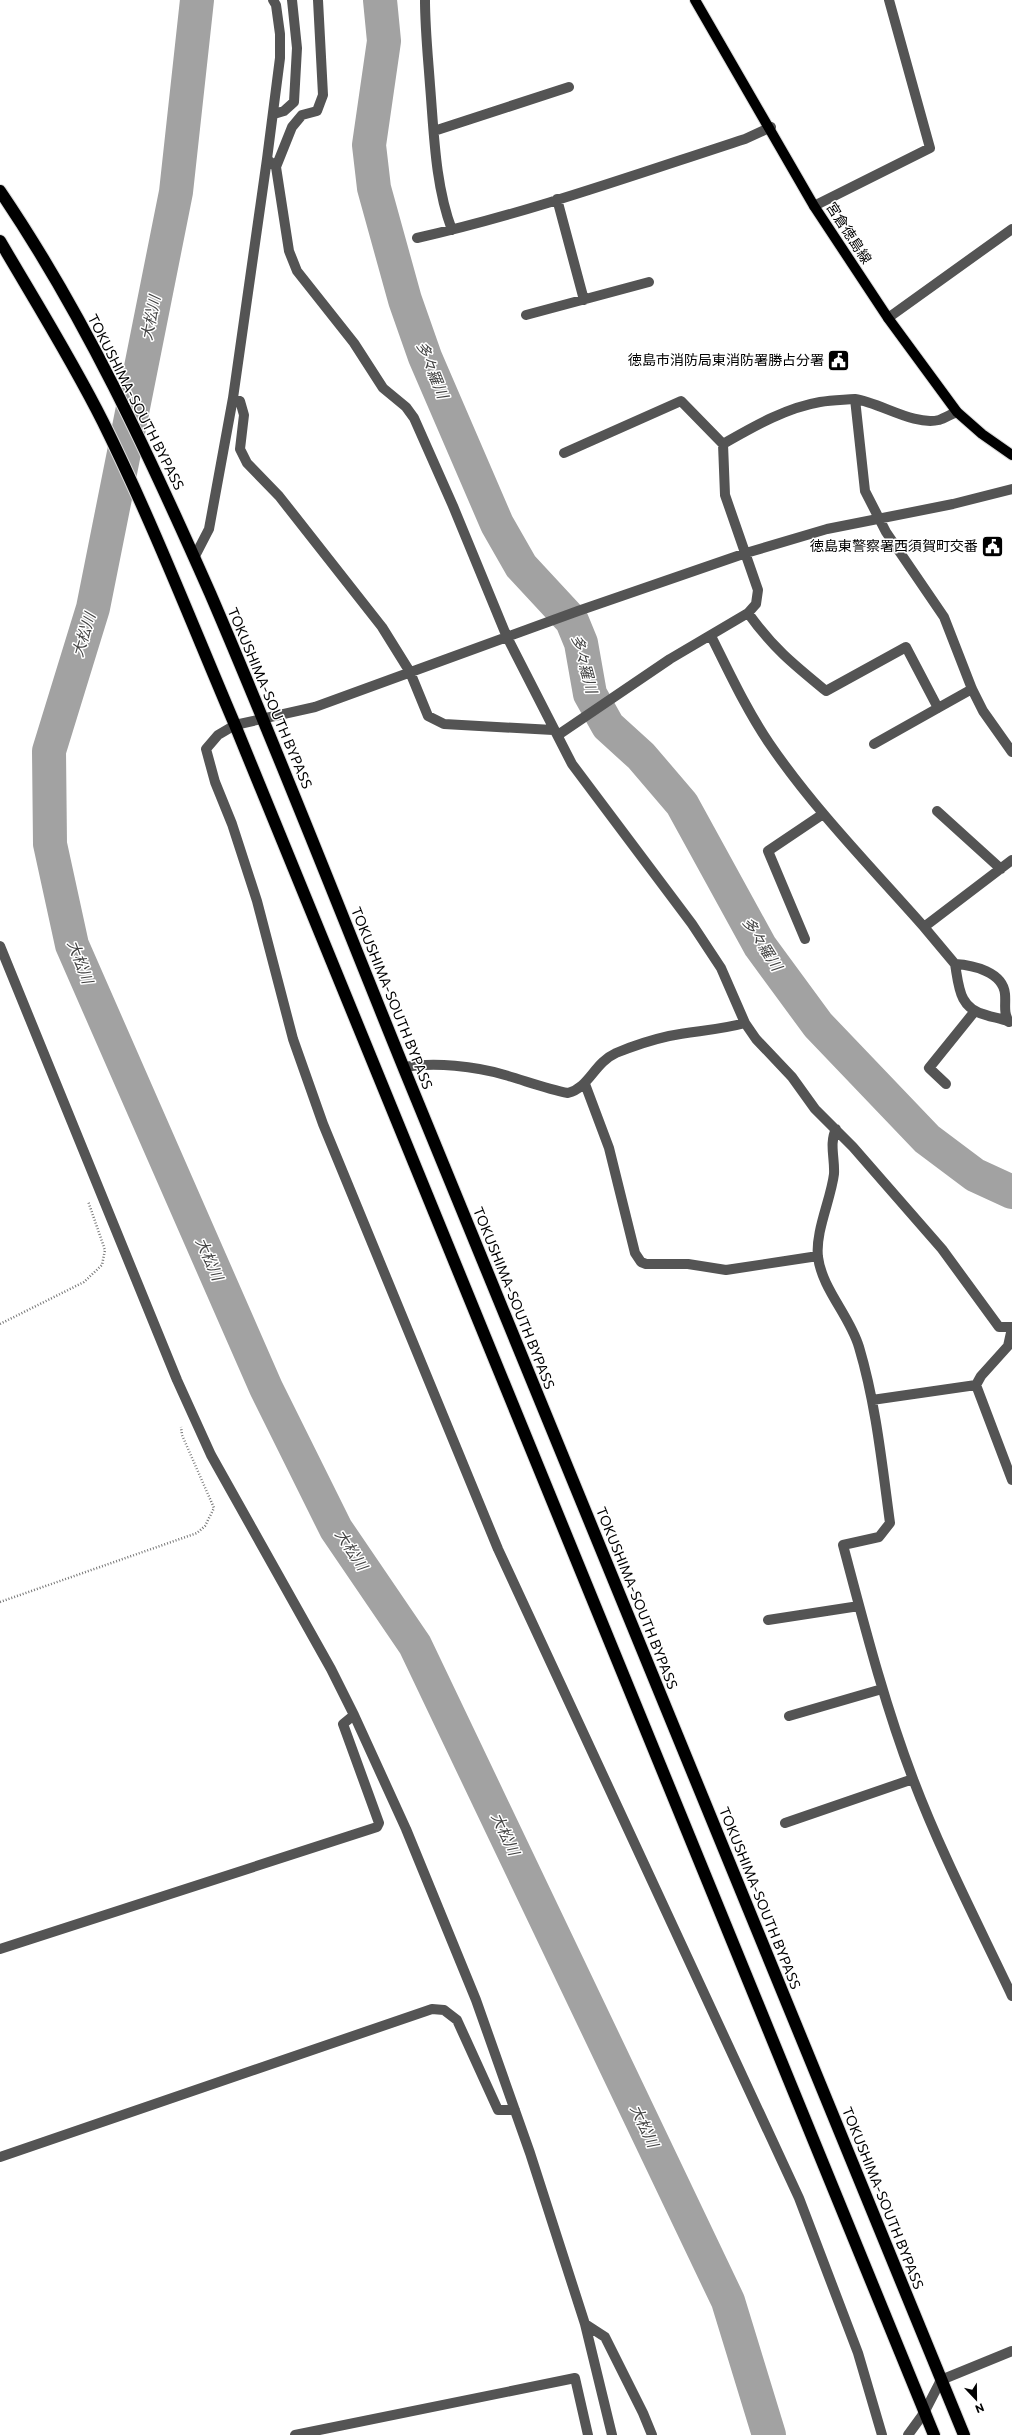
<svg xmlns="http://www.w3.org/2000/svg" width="1012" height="2435" viewBox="0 0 1012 2435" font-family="Commissioner,'Noto Sans JP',sans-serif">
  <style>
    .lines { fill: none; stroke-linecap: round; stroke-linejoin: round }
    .river { stroke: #a2a2a2; stroke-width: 34 }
    .major-casing { stroke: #dbdbdb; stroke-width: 12 }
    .highway-casing { stroke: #dbdbdb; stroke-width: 14 }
    .path { stroke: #767676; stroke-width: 2.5; stroke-dasharray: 1 2; stroke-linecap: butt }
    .minor { stroke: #545454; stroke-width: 10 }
    .major { stroke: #000; stroke-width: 10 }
    .highway { stroke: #000; stroke-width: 12 }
    .labels { text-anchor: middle; stroke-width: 3; stroke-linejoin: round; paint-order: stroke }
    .street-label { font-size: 14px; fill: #000; stroke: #fff }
    .poi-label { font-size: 14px; fill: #000; stroke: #fff; text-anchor: end }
    .water-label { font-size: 15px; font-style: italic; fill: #434343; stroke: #fff }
  </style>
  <rect width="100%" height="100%" fill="#fff"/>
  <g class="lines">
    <!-- river -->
    <path class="river" d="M197 0 176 192 93 608 49 751 50 844 72 945 266 1388 336 1529 415 1645 728 2301 769 2435
      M380 0 384 41 369 145 374 188 405 300 425 357 497 524 521 566 572 621 581 643 590 694 608 726 641 756 682 804 760 946 818 1025 927 1139 975 1175 1012 1192"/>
    <defs>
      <path id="major" d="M695 0 814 206 888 318 957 412 982 434 1012 455"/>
      <path id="highway" d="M0 191C85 316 149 455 210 593 278 751 340 911 405 1071 590 1526 778 1980 964 2435
        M0 241C35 301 72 360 103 422 152 521 192 624 235 725L934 2435"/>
    </defs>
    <!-- major casing -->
    <use href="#major" class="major-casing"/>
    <!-- highway casing -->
    <use href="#highway" class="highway-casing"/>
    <!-- path -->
    <path class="path" d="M0 1324 84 1282 102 1265 105 1250 88 1201
      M0 1602 197 1533 205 1526 214 1508 182 1435 181 1427"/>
    <!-- minor -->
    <path class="minor" d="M425 0C425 28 428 57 430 85 434 133 435 185 452 230
      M274 114 284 111 294 102 297 48 292 0
      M434 131 569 87
      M267 159 276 167 289 251 297 271 354 343 383 388 406 407 414 418 453 506 507 637 572 764 692 924 721 968 745 1023 756 1039 792 1077 815 1109 853 1147 942 1249 999 1327H1012
      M276 167 292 127 302 115 317 111 323 95 318 0
      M557 199 584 300
      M814 206 930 148 889 0
      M417 238C528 213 637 174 745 139L771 127
      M526 315 649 282
      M888 318 1012 229
      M233 398 240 401 244 415 240 449 247 463 279 496 382 627 410 672 428 716 444 724 553 730
      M957 412C951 414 945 418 939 420 914 426 881 403 855 399L865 491 886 532 944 617 972 689 983 711 1012 752
      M564 453 681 401 723 444
      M194 558 209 529 233 398 267 159 280 58V34L276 5 273 0
      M748 613C773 648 793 664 826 691L906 647 938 708 972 689
      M711 636C729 672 746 709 769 743 814 809 871 867 924 927L1012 860
      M558 735 670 659 748 613 756 604 758 590 725 495 723 444C753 427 785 408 820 402 832 400 843 400 855 399
      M874 744 938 708
      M937 811 1001 869
      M924 927 955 964C973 965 1003 972 1005 994 1006 1005 1003 1012 1009 1022
      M805 939 768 851 823 814
      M0 946 177 1380 211 1455 331 1669 354 1715 406 1829 476 2000 530 2153 585 2324 612 2435
      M955 964C959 987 959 1009 986 1015 994 1018 1001 1018 1009 1022
      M404 1067C435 1062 475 1066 505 1075 526 1081 547 1089 568 1093 589 1088 594 1063 616 1053 633 1046 651 1040 669 1036 694 1031 720 1030 745 1023
      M585 1084 609 1148 635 1253 641 1262 646 1264H688L726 1270 818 1256
      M946 1084 929 1068 975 1011
      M836 1129C829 1143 835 1159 834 1174 831 1199 815 1232 818 1257 822 1289 850 1316 859 1347 876 1404 882 1464 890 1523L879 1537 843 1545C864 1624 884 1703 913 1779 941 1853 978 1924 1012 1996
      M1012 1328 1008 1346 981 1376 976 1385 1012 1480
      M872 1400 976 1385
      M768 1620 859 1606
      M789 1716 882 1689
      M785 1823 913 1779
      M0 1949 377 1827 379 1823 343 1724 354 1715
      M0 2157 432 2009 444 2010 457 2020 498 2110H515
      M585 2324 605 2337 643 2413 652 2435
      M295 2435 575 2378 588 2435
      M882 2435 858 2353 799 2198 498 1549 323 1124 293 1039 257 901 232 824 215 782 206 749 218 735 235 725 315 707 578 611 746 553 827 529 953 504 1012 489
      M908 2435 924 2413 941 2380 1012 2351"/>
    <!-- major -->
    <use href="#major" class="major"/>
    <!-- highway -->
    <use href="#highway" class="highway"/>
  </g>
  <!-- icons -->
  <defs>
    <symbol id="civic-square" viewBox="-11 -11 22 22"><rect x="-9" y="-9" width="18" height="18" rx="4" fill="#000" stroke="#fff"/><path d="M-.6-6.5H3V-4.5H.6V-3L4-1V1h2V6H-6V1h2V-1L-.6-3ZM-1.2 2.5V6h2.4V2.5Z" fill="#fff"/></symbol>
  </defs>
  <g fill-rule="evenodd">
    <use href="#civic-square" x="826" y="348" width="25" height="25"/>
    <use href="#civic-square" x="980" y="534" width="25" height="25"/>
  </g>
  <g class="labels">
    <!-- street labels -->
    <g class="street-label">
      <text transform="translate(849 233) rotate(57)" y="5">宮倉徳島線</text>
      <text transform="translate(136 402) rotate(63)" y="5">TOKUSHIMA-SOUTH BYPASS</text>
      <text transform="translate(270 698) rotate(67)" y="5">TOKUSHIMA-SOUTH BYPASS</text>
      <text transform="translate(392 998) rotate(68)" y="5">TOKUSHIMA-SOUTH BYPASS</text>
      <text transform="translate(514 1298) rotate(68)" y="5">TOKUSHIMA-SOUTH BYPASS</text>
      <text transform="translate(637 1598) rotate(68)" y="5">TOKUSHIMA-SOUTH BYPASS</text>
      <text transform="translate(760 1898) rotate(68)" y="5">TOKUSHIMA-SOUTH BYPASS</text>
      <text transform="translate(883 2198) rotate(68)" y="5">TOKUSHIMA-SOUTH BYPASS</text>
    </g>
    <!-- poi labels -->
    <g class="poi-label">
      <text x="824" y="365">徳島市消防局東消防署勝占分署</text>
      <text x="978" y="551">徳島東警察署西須賀町交番</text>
    </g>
    <!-- water labels -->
    <g class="water-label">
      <text transform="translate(151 318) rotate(-79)" y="5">大松川</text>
      <text transform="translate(432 370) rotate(68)" y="5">多々羅川</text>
      <text transform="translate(84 635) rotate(-73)" y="5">大松川</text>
      <text transform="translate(584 664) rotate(75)" y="5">多々羅川</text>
      <text transform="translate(762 944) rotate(58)" y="5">多々羅川</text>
      <text transform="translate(80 962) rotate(69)" y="5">大松川</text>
      <text transform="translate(209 1259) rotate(66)" y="5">大松川</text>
      <text transform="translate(351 1550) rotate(57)" y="5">大松川</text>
      <text transform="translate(505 1834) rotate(65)" y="5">大松川</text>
      <text transform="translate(644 2126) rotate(65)" y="5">大松川</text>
    </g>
  </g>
  <!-- north arrow -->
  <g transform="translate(976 2399) rotate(158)" stroke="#ffffff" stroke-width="3" paint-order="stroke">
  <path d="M0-3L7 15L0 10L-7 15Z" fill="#000000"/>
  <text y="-6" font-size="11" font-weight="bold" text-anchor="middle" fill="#000000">N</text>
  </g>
</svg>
